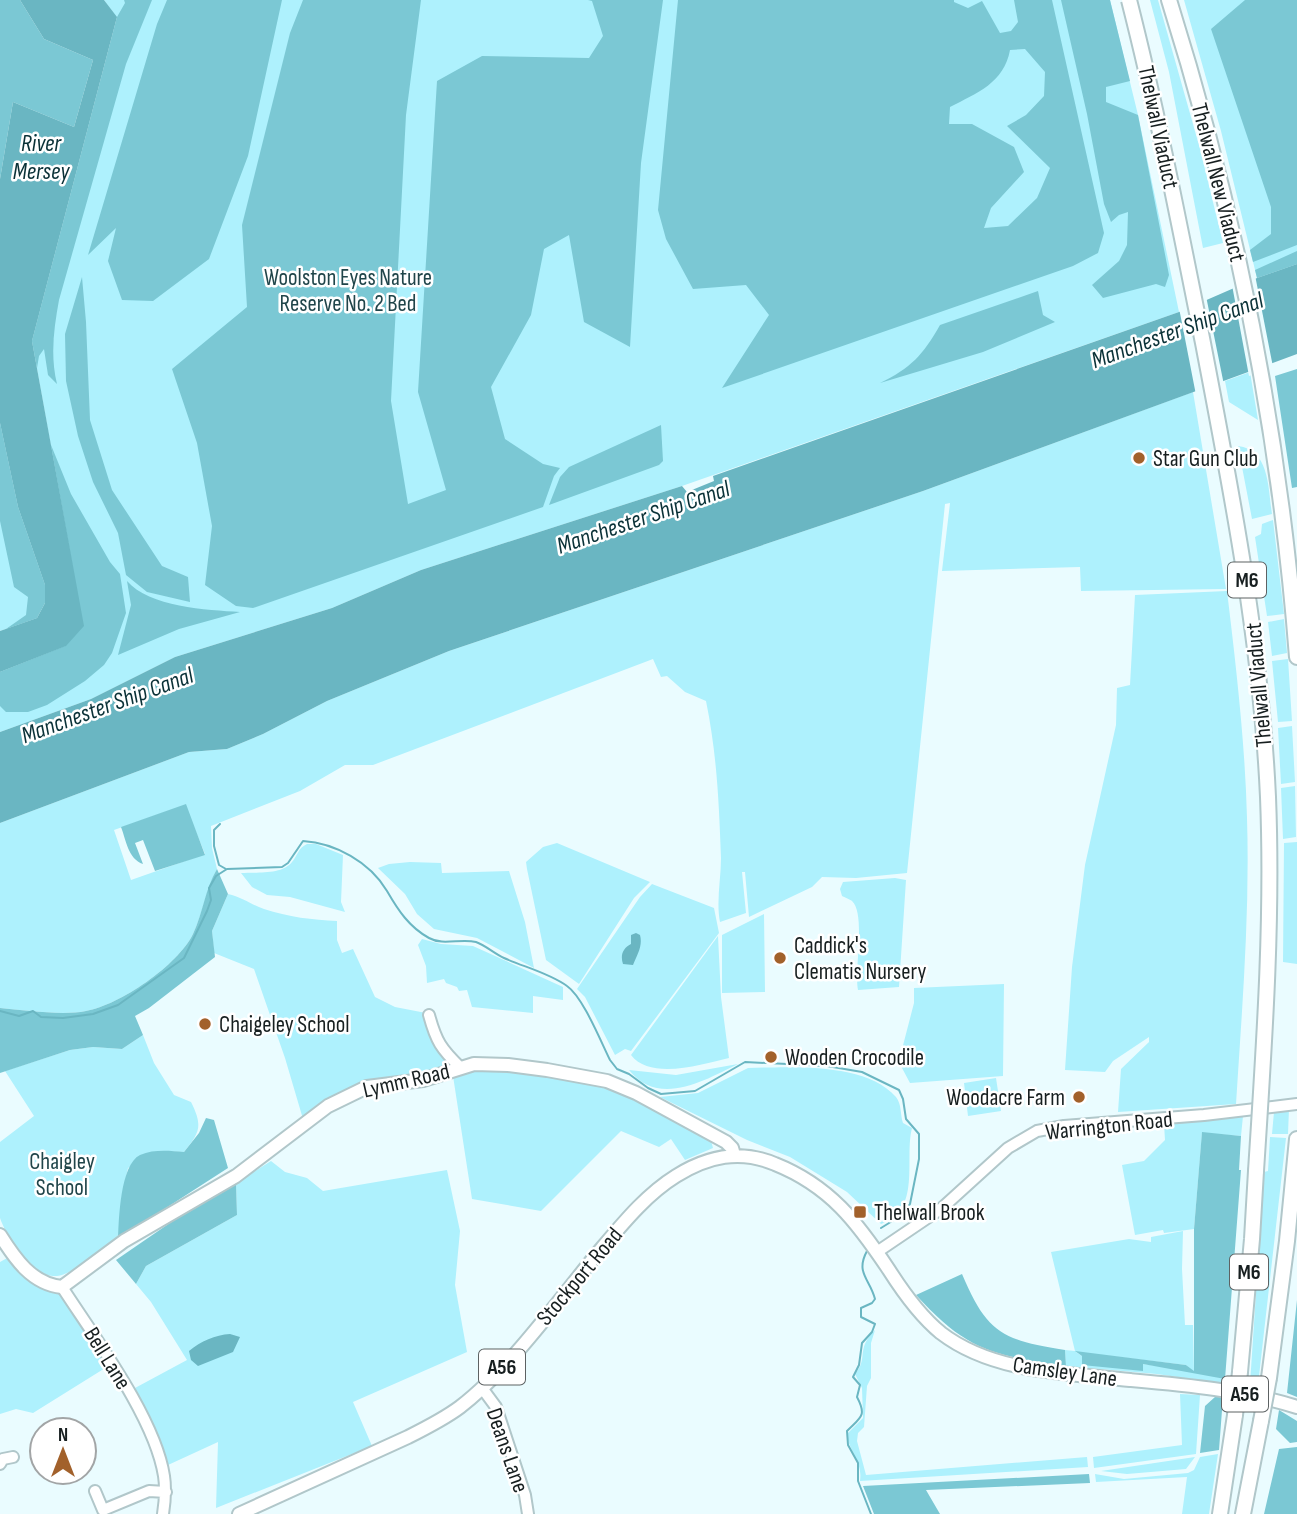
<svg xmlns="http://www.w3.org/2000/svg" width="1297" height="1514" viewBox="0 0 1297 1514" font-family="'Sofia Sans Condensed',sans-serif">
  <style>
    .green { fill: #aef1fd; fill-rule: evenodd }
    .forest { fill: #7bc8d4; fill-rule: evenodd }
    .water { fill: #6ab6c2 }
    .pier { fill: #eafcff }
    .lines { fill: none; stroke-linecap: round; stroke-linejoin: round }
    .stream { stroke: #6ab6c2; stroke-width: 2 }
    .minor-casing { stroke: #b1c7ca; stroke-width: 14 }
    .major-casing { stroke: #b1c7ca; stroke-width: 16 }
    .highway-casing { stroke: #b1c7ca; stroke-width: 18 }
    .minor { stroke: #fff; stroke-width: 10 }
    .major { stroke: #fff; stroke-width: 12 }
    .highway { stroke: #fff; stroke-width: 14 }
    .highway-bridge-casing { stroke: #b1c7ca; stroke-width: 18; stroke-linecap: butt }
    .highway-bridge { stroke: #fff; stroke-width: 14 }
    .poi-dot { fill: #a2612b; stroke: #fff; stroke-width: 2.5 }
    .labels { text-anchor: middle; stroke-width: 5; stroke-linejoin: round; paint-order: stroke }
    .shield { fill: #fff; stroke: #5d6263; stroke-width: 2 }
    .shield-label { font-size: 21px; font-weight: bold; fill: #171f20 }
    .street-label { font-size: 23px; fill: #171f20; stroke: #fff }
    .park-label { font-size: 23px; fill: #20454a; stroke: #fff }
    .poi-label { font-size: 23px; fill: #171f20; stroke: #fff; text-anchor: start }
    .water-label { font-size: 24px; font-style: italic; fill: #0a3137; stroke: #fff }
  </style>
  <rect width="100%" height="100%" fill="#eafcff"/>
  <!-- green -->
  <path class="green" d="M104 0H1110L1138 115 1179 312 682 486 421 570 332 608 175 657 91 699 0 732V672L65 646 75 580 32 341 117 18Z
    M1150 0H1158L1200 149 1223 243 1203 248 1169 72Z
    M1184 0H1297V264L1257 278 1221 131Z
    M1250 372 1258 420 1229 402 1225 381Z
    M1193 392 1226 589 1081 591 1080 567 942 571 950 503 945 504 907 873 856 878 822 877 812 887 749 917 745 872H742L746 913 720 922C716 902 721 879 721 858 719 803 717 755 706 701L685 692 667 676 661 677 653 659 373 765H345L300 791 211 826 212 848 217 869C206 889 203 913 193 934 178 965 120 1005 86 1011 62 1016 25 1010 0 1008V823L189 752 227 749 263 734 327 701 449 651 923 491ZM185 805 205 854 131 880 114 830Z
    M0 423 18 507 45 585 37 618 0 631Z
    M1238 446C1270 450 1268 489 1272 514L1252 519Z
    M1273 520 1284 614 1267 616 1255 537 1261 534 1262 524Z
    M1227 591C1236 666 1245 742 1247 818 1250 913 1242 1009 1236 1104L1118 1112 1121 1069 1149 1042V1037L1113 1061 1105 1072 1065 1070 1072 967 1085 865 1116 725 1117 688 1130 685 1135 595Z
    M1284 619 1287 653 1272 656 1268 622Z
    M1288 659 1292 721 1278 722 1272 661Z
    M1292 726 1295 782 1281 784 1278 728Z
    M1295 786 1296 837 1283 839 1281 788Z
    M1297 842V964L1283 962 1284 843Z
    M557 843 650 882 634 898 579 984 546 960 527 869 526 862 543 847Z
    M307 844H316L343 855 341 902 345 912 290 897 267 895 252 887 241 873C257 872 282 875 292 862 298 855 298 848 307 844Z
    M410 862 441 863 442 873 509 871 525 922 534 968 477 938 434 929 417 914 405 894 378 868 389 864Z
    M895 878 906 880 899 987 858 990C854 971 866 914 852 901 851 900 844 897 842 896L840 889 843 882Z
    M652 884 714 908 719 933 631 1051 625 1049 615 1055 585 997 577 989 640 897Z
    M228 894C242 897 252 905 264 909 288 917 313 920 337 921V940L342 953 353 949 375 997 395 1007 426 1013 449 1060V1068L421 1075 365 1082 303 1119 285 1058 254 969 214 953 212 931Z
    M764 914 765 992 722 993V935Z
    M718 936 721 997 729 1058C703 1064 651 1081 631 1055Z
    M422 939 441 944 473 946 563 987V1000L533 996V1013L472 1007 467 990 459 991 457 987 446 983 444 979 427 983 426 966 418 945Z
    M1004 984 1003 1076 910 1083 902 1068 900 1057 914 1003V988Z
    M143 1035 154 1063 174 1095 191 1102C203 1126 200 1132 184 1152L158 1151 128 1168 122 1196 118 1239C103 1249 70 1278 53 1276 31 1275 6 1236 0 1218 0 1205 0 1158 0 1142L34 1116 5 1071 70 1050 93 1047 122 1049Z
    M738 1064C705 1080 659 1108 629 1070L676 1075Z
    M748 1068C790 1067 866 1062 896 1097 902 1105 900 1114 903 1123L912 1128C904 1159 922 1210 881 1224L847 1192 790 1157 747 1140 660 1097 698 1093Z
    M488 1069 507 1070V1073H511V1070L605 1085 630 1095 710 1137 713 1148 685 1160 671 1139 659 1147 621 1131 541 1211 472 1199 453 1076Z
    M996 1078 1001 1111 968 1116 964 1083Z
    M1289 1109 1288 1134H1272L1274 1112Z
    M1243 1116 1241 1136 1202 1133 1194 1229 1164 1233 1163 1230 1135 1235 1122 1165 1144 1161 1165 1140 1164 1124Z
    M1270 1137 1286 1138 1258 1385 1250 1384 1264 1172 1268 1171Z
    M271 1161 285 1172 307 1178 323 1191 447 1170 460 1231 455 1285 467 1352 353 1402 372 1446 216 1508 218 1442 168 1465 163 1448 135 1388 187 1360 151 1302 136 1284 146 1266 237 1215 236 1183Z
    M1183 1231 1182 1269 1185 1325H1193L1194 1371 1225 1379 1224 1384 1157 1374 1066 1366 1065 1350 1075 1351 1051 1252 1129 1239 1151 1242V1237ZM1076 1352 1186 1365 1193 1371 1143 1364V1370L1082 1364V1356Z
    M9 1257 66 1289 110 1365 33 1413 16 1409 0 1414V1262Z
    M875 1330 871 1343V1378L867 1386 864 1427 858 1433 857 1441 866 1475 1087 1457 1088 1467 860 1481C863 1460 848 1451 847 1434L863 1418 862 1388 855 1374C869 1358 855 1350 875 1330Z
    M1180 1394 1200 1395 1196 1454 1094 1468 1093 1457 1182 1445Z
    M1218 1454 1209 1514H1182L1187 1477 1096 1482 1095 1474 1124 1479 1188 1473 1194 1470 1200 1457Z
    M1195 1457 1186 1469 1127 1474 1101 1471Z"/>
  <!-- forest -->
  <path class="forest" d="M0 0H20L44 39 93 60 74 127 13 102 0 179Z
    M124 0H152L126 64 59 300C54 328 50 355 57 384L48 375 44 349 39 356 37 368 32 341 117 17 125 3Z
    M167 0H282L248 156 209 259 153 301 122 300 108 261 116 228 88 255 157 24Z
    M303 0H421L406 115 391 401 408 504 446 490 418 392 437 81 482 56 589 58 603 36 592 1 588 0H663L641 163 630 347 584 322 569 235 544 249 531 315 491 387 505 439 543 464 560 468 554 476 543 507 253 608 236 606 205 585 212 526 197 443 172 369 247 307 242 225 290 33Z
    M678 0H954V2L968 8 982 1 1000 33 1011 31 1018 22 1014 0H1052L1104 233 1098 253 1073 266 722 388 769 315 746 285 693 289 666 239 658 210ZM1025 49 1045 72 1044 96 1026 115 1007 126 1050 168 1037 198 1008 226 984 228 991 208 1024 172 1014 147 972 124H949L950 107C977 93 1004 83 1010 50Z
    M1061 0H1110L1130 81 1106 87V102L1138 115 1169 275 1165 287 1156 284 1103 298 1092 285 1119 261 1127 245 1128 212 1119 215 1111 222 1104 204 1087 114Z
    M1245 0H1297V245L1253 262 1250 250 1271 234V207L1211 29Z
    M1297 251V264L1257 278 1255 270Z
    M82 277 86 322 90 420 112 490 162 566 188 577 190 602 147 592 126 575 118 533 93 482 78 436 66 381 65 334Z
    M1038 291 1043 315 1055 322 983 352 880 383C911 368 923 355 940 325Z
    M1297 369V487L1292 488 1275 376Z
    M0 423 18 507 45 585V603L37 618 6 629 26 615 28 597 14 587 0 521Z
    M661 425 663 461 659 465 549 505 560 477 569 467Z
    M51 445 71 494 110 562 120 574 126 613 112 653 104 665 85 681 47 705 28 712H6L0 706V672L65 646 83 626Z
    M127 581C149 607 207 610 240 612L179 629 118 655 131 605Z
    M186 804 205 855 155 871 143 840 135 843 143 864C128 859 126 840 121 827Z
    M217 869 228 894 212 931 215 957 149 1008 135 1016 143 1035 122 1049 93 1047 70 1050 0 1073V1008C25 1010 62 1016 86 1011 120 1005 178 965 193 934 203 913 205 889 217 869Z
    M206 1118 214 1120 228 1168 118 1239C119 1219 120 1165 140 1155 154 1149 170 1151 184 1152L199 1133Z
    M1202 1132 1241 1136 1239 1170H1241L1225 1379 1143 1364V1371L1082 1365V1356L1075 1351 1186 1365 1194 1371V1229Z
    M236 1183 237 1215 146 1266 136 1284 116 1260 180 1216Z
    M962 1274C987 1333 1002 1340 1065 1350L1066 1366C993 1355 968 1352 916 1295Z
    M1297 1300V1397L1287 1393Z
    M1215 1397H1223L1219 1450 1200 1453 1205 1406Z
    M1279 1410 1297 1421V1442L1290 1443 1276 1429Z
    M1297 1447V1514H1264L1279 1449Z
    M1089 1474 1090 1483 926 1490 940 1514H874L863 1486Z"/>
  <!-- water -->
  <path class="water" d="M20 0H104L117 17 32 341 84 626 66 646 0 672V631L37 618 45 603V585L18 507 0 423V179L13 102 74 127 93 60 44 39Z
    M1297 264V354L923 491 449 651 327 701 263 734 227 749 189 752 0 823V732L91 699 175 657 332 608 421 570 682 486 687 492 714 481 713 476 1179 312 1257 278Z
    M636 933 640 935C643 946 637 955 633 965L623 964C620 955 623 948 631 944V935Z
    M230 1334 240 1337 233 1352 198 1366 191 1360 189 1351C201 1341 215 1335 230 1334Z"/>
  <!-- pier -->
  <path class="pier" d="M1255 275 1273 367 1249 376 1232 285Z
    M1206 296 1224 385 1196 395 1179 308Z"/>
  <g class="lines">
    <!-- stream -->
    <path class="stream" d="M220 824 214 830V846L219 865 226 869
      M0 1011 19 1016 33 1011 41 1017 63 1018 93 1014 118 1005 184 958 207 911 211 900 209 888 216 876 227 869 282 867 288 863 303 841C335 843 370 862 387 891 398 910 409 927 429 938 443 946 461 938 476 942 485 945 495 954 504 958 524 967 549 973 567 986 583 997 601 1042 610 1060L617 1069 629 1074 648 1088 661 1094 695 1091 745 1062 827 1066 862 1072 899 1090 903 1099 906 1119 919 1134V1159L910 1204 902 1215 881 1228
      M867 1251C855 1273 870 1279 875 1299L872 1303 861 1308V1317L875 1324 872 1332 862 1343 859 1365 853 1377 860 1385 857 1397C867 1416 861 1417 847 1431L848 1445 858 1463V1481L871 1514"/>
    <defs>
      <path id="minor" d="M429 1015C436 1041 441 1049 461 1068
        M877 1252 942 1208 1008 1148 1037 1131 1064 1126 1204 1115 1297 1104
        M62 1287C95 1338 155 1418 164 1476 166 1489 165 1501 163 1514
        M482 1388 496 1407 525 1495 528 1514
        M0 1464 3 1459 13 1457
        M95 1491 103 1510 149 1491 166 1492"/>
      <path id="major" d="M0 1235C15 1259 32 1284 62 1287L124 1241 236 1176 328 1106 367 1087 423 1080 474 1064 508 1065 547 1070 607 1081 636 1093 726 1142 732 1148 734 1155
        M239 1514 408 1437C426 1428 444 1419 460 1407 512 1367 559 1299 602 1248 624 1222 647 1194 676 1176 708 1156 740 1149 775 1164 830 1186 857 1222 889 1270 903 1292 920 1316 941 1333 993 1373 1067 1373 1130 1380 1186 1385 1243 1390 1297 1407"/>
      <path id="highway" d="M1169 0C1236 213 1280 435 1297 657
        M1240 1372 1252 1239 1256 1171
        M1269 1378 1287 1241 1297 1139
        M1220 1514 1235 1415
        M1243 1514 1261 1421"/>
    </defs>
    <!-- minor casing -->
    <use href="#minor" class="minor-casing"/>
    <!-- major casing -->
    <use href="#major" class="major-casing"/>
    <!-- highway casing -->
    <use href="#highway" class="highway-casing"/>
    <!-- minor -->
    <use href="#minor" class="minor"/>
    <!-- major -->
    <use href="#major" class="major"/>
    <!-- highway -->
    <use href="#highway" class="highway"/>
    <defs>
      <path id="highway-bridge" d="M1129 0C1158 114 1180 228 1203 343 1232 494 1261 643 1268 797 1273 921 1264 1047 1256 1171
        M1235 1415 1240 1372
        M1261 1421 1269 1378"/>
    </defs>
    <!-- highway-bridge casing -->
    <use href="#highway-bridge" class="highway-bridge-casing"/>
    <!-- highway-bridge -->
    <use href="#highway-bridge" class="highway-bridge"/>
  </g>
  <!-- markers -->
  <g class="poi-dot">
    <circle cx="1139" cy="458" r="7"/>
    <circle cx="780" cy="958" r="7"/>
    <circle cx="205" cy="1024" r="7"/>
    <circle cx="771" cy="1057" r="7"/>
    <circle cx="1079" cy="1097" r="7"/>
    <rect x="853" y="1205" width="14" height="14" rx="3.5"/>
  </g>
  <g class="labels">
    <!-- shield labels -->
    <g class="shield">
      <rect x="1228" y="562.5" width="38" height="35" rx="5"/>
      <rect x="1230" y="1254.5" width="38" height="35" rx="5"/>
      <rect x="479" y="1349.5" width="46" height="35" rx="5"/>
      <rect x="1222" y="1376.5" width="46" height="35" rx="5"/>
    </g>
    <g class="shield-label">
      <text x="1247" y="587">M6</text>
      <text x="1249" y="1279">M6</text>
      <text x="502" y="1374">A56</text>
      <text x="1245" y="1401">A56</text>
    </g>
    <!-- street labels -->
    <g class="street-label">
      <text transform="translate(1159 127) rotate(78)" y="8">Thelwall Viaduct</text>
      <text transform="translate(1219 182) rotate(76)" y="8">Thelwall New Viaduct</text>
      <text transform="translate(1258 685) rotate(-95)" y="8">Thelwall Viaduct</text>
      <text transform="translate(406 1080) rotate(-13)" y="8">Lymm Road</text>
      <text transform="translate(1109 1125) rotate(-6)" y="8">Warrington Road</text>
      <text transform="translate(579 1276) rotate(-50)" y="8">Stockport Road</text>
      <text transform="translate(108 1358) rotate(58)" y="8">Bell Lane</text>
      <text transform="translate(1065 1371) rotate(8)" y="8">Camsley Lane</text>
      <text transform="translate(508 1450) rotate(71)" y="8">Deans Lane</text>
    </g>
    <!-- park labels -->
    <g class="park-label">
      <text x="348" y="285">Woolston Eyes Nature<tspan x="348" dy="26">Reserve No. 2 Bed</tspan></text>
      <text x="62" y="1169">Chaigley<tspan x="62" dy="26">School</tspan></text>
    </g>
    <!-- poi labels -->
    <g class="poi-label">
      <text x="1153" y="466">Star Gun Club</text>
      <text x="794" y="953">Caddick's<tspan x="794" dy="26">Clematis Nursery</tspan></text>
      <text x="219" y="1032">Chaigeley School</text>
      <text x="785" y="1065">Wooden Crocodile</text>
      <text x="1065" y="1105" text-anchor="end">Woodacre Farm</text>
      <text x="874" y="1220">Thelwall Brook</text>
    </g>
    <!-- water labels -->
    <g class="water-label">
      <text x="41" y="151">River<tspan x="41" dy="28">Mersey</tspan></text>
      <text transform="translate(1177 330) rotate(-20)" y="8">Manchester Ship Canal</text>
      <text transform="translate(643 517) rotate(-19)" y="8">Manchester Ship Canal</text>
      <text transform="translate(107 705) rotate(-20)" y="8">Manchester Ship Canal</text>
    </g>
  </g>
  <!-- north arrow -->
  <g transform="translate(63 1451)"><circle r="33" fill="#ffffff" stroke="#a2a5a6" stroke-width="2"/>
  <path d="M0-5L12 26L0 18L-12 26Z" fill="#a2612b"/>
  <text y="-10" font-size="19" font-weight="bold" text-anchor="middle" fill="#171f20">N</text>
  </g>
</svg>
